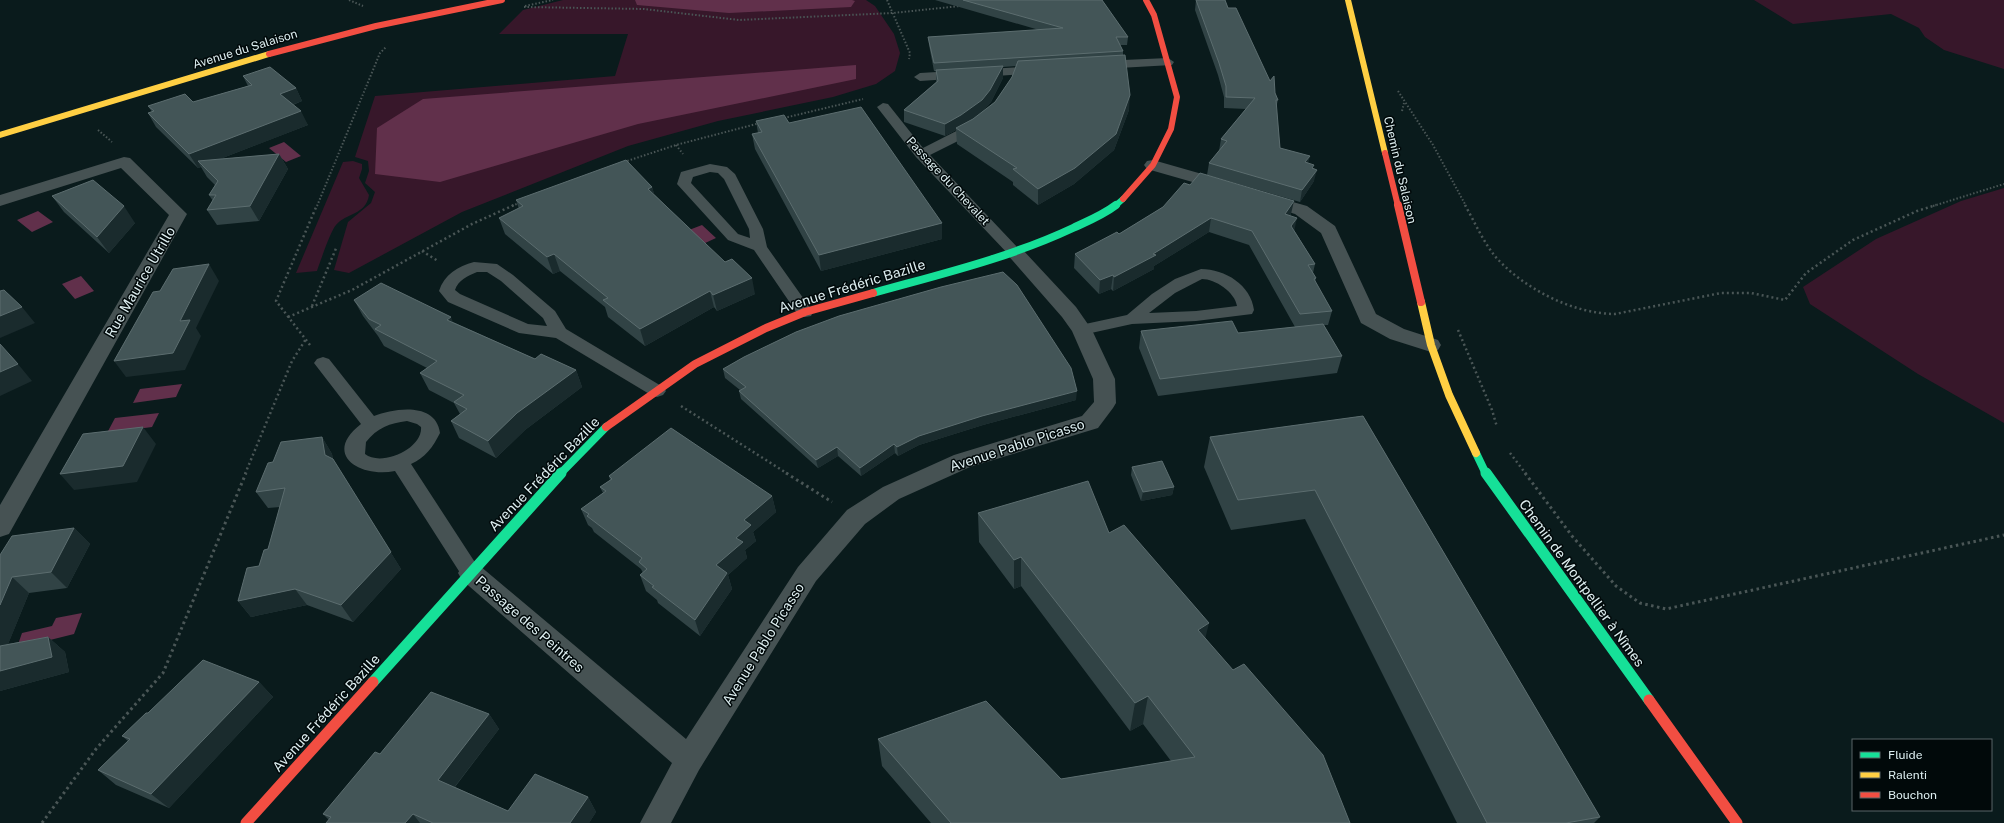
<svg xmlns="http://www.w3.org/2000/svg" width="2004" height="823" viewBox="0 0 2004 823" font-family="'Public Sans',sans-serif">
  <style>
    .green { fill: #37172a }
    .water { fill: #61304b }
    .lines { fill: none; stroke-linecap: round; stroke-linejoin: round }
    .path-far2 { stroke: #4a5656; stroke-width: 2; stroke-dasharray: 1.5 2; stroke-linecap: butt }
    .path-far1 { stroke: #4a5656; stroke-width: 2.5; stroke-dasharray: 2 3; stroke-linecap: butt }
    .path { stroke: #4a5656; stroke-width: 3; stroke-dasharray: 2.5 3.5; stroke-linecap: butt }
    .lane { fill: #465253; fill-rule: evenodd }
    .street { fill: #465253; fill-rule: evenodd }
    .fast-far2 { stroke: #16e098; stroke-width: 6 }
    .fast-far1 { stroke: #16e098; stroke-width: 8 }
    .fast { stroke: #16e098; stroke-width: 11 }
    .slow-far1 { stroke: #ffcf43; stroke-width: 6 }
    .slow { stroke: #ffcf43; stroke-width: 8 }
    .jam-far2 { stroke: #f24e42; stroke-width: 6 }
    .jam-far1 { stroke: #f24e42; stroke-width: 8 }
    .jam { stroke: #f24e42; stroke-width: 11 }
    .wall { fill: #314345; fill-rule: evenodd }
    .shaded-wall { fill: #1a2b2d }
    .building { fill: #435557; stroke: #5c6d6f }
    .labels { text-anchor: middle; stroke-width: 3; stroke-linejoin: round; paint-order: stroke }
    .far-street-label { font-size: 12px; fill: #ddeef0; stroke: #01090a }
    .street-label { font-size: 14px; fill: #ddeef0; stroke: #01090a }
  </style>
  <rect width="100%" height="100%" fill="#0a1b1c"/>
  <!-- green -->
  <path class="green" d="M563 0H866L875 6 894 34 900 53 895 71 876 84 833 97 718 121 628 146 462 212 349 273 334 270 348 222 371 203 375 192 365 183 369 171 368 161 355 157 375 96 615 76 628 34H499L523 10Z
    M1754 0H2004V69L1944 50 1925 37 1919 28 1891 14 1793 24Z
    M343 162 353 161 362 164V169L359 178 369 195C366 215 346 213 336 225 331 230 320 262 317 271L296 273Z
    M2004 188V423L1918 374 1810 304 1803 287 1876 239 1961 201Z"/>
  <!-- water -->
  <path class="water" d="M635 0H852L855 1 851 7 729 13 637 5Z
    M856 65V79L638 124 440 182 375 174 377 128 423 99Z
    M284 142 301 156 286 162 269 148Z
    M38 211 53 222 32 232 17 220Z
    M702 225 716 238 703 244 689 230Z
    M81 276 94 291 75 299 62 284Z
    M182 384 176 397 133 403 140 389Z
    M159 413 152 427 107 433 115 418Z
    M82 613 74 634 50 640 14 656 22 633 52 626 56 618Z"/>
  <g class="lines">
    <!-- path-far2 -->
    <path class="path-far2" d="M349 0 363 6
      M887 0 910 53 909 59
      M525 6 553 0
      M524 7 644 9 739 20 893 13 960 6
      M1398 91 1433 145 1466 206
      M1402 111 1404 103
      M784 118 863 99
      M98 130 112 142
      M676 145 683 154
      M624 162 676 145 760 123
      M317 206 380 53 386 47
      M512 206 519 203
      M1933 206 2004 184"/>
    <!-- path-far1 -->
    <path class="path-far1" d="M1465 205C1474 221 1483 241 1494 255 1522 288 1573 314 1615 314L1721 293H1751L1785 300 1806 273 1853 240 1917 211 1936 205
      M422 251 438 261
      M312 306 337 246
      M288 317 352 290 472 224 514 205
      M1458 330 1492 410 1497 427
      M310 345 276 301 317 205
      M681 406 788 474
      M1510 453 1526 474
      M245 474 292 361 306 339"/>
    <!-- path -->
    <path class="path" d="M786 473 832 502
      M1525 473 1572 536 1616 586 1640 603 1666 609 2004 535
      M42 823 96 749 163 673 246 473"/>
    <!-- lane -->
    <path class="lane" d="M1168 58 1174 62 1172 65 1101 69 1095 65 1101 61Z
      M1038 66 1042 67 1044 70 1042 73 920 81 914 77 920 73Z
      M883 103 888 104 923 148 972 123H982L984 126 982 129 930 155 1020 250 1023 253 1020 256H1010L916 157 877 107Z
      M710 164 727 167 735 174 763 229 767 247 813 312 811 316 805 317 799 316 754 250 728 240 677 184 681 172ZM710 172 718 173 724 179 749 229 750 238 738 234 691 183 693 177Z
      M474 262 497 264 513 275 555 311 566 329 663 387 666 391 663 395 657 397 651 395 556 338 519 333 448 302 439 291C444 275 458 266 474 262ZM477 272H487L501 281 543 318 547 326 528 324 460 294 455 290C458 280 468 276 477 272Z
      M1201 269C1225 269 1251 285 1254 310L1252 314 1196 321 1132 324 1082 335 1076 334 1074 330 1076 326 1127 315 1152 294 1175 279ZM1202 279C1215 279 1235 292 1237 306L1196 311 1149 313 1175 293Z
      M323 357 329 359 374 416C395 408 436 402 440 433 433 447 425 458 411 464L478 567 481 573 478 579 471 581 464 579 395 471C359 478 322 454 361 424L314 363 317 359ZM407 421 417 424 421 427C423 449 381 467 365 454L366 442C377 428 390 423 407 421Z"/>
    <!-- street -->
    <path class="street" d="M124 157 130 158 187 214 9 534 0 537V505L169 215 121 168 0 206V195Z
      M1153 160 1230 182 1233 186 1230 190 1224 191 1147 169 1144 165 1147 161Z
      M1265 194 1307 206 1335 226 1376 314 1404 329 1438 340 1441 345 1438 350 1431 352 1390 339 1361 323 1321 233 1295 214 1259 203 1256 199 1259 195Z
      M1015 247 1022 249 1076 307 1092 330 1115 379 1116 403 1113 408 1098 428 970 467 899 499 865 524 816 581 699 770 671 823H640L672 763 462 580 458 573 462 566 471 563 480 566 686 739 798 567 847 510 883 487 954 455 1082 416 1094 402 1093 379 1072 331 1062 317 1006 253 1008 249Z"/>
    <!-- fast-far2 -->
    <path class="fast-far2" d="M1115 206 1123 199"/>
    <!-- fast-far1 -->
    <path class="fast-far1" d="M873 293C941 274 1009 258 1073 228 1088 221 1103 215 1116 205
      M1476 453 1486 474
      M560 474 606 427"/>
    <!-- fast -->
    <path class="fast" d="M1486 473 1649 700
      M373 682 561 473"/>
    <!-- slow-far1 -->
    <path class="slow-far1" d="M1348 0 1385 153
      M0 135 269 54"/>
    <!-- slow -->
    <path class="slow" d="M1421 302 1431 345 1449 395 1476 453"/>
    <!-- jam-far2 -->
    <path class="jam-far2" d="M269 54 376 26 502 0
      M1385 153 1398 206
      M1123 199 1153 165 1171 129 1177 97 1154 15 1146 0"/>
    <!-- jam-far1 -->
    <path class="jam-far1" d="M1398 205 1421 302
      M606 427 695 364 766 328 805 312 873 293"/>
    <!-- jam -->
    <path class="jam" d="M1649 700 1737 823
      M246 823 373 682"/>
  </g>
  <!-- wall -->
  <path class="wall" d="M935 0H1102L1128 37 1127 45H1120L1123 51V55L1129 110 1114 150 1074 184 1038 205 1013 185V182L957 144 956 130 945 136 904 122V110L936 82V71H934L929 45 928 37 1039 30ZM1016 66 1012 77 995 102 982 112 991 102 1003 78V67Z
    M1196 0H1225L1228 8 1275 93 1278 100 1276 108 1280 148 1308 163 1314 169V181L1300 202 1207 175 1209 163 1219 151 1221 139 1246 109 1224 108V97L1218 75 1195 10Z
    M243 76 296 88 302 101 293 105 308 125 220 159 279 154 288 169 259 221 217 225 207 210 213 201 209 195 215 185 207 177 201 167 198 168 156 127 148 113 152 112 148 106 193 102 248 86Z
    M756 121 789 123 942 223V239L821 271 755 149 752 134 758 133Z
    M652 187 654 194 755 294 717 311 714 307 645 346 608 317 605 307 560 271 553 274 505 234 499 218 519 209 516 200Z
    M52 196 135 223 109 253 64 212Z
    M1163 207 1291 214 1290 216 1294 230 1315 264 1313 273 1316 278 1315 282 1332 311 1328 325H1324L1342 356 1337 373 1158 396 1139 348 1141 331 1238 333 1295 327 1249 245 1209 232 1154 266V269L1113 291 1111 289 1099 294 1074 268 1075 254 1119 234Z
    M354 300 453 322 535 359 576 370 582 387 525 430 496 458 459 438 451 421 460 414 454 403 429 390 420 373 427 368 384 346 378 336 363 316Z
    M723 369 1076 400 983 425 919 445 898 456 895 453 861 476 838 456 818 468 741 399 739 391 740 390 725 378Z
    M1363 416 1600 817 1594 823H1457L1305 519 1231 530 1204 467 1210 437Z
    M322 437 332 454 333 460 401 569 353 622 307 605 251 617 238 601 259 566 268 549 280 507 268 508 256 492 273 462Z
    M1132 467 1174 487 1172 495 1141 501 1131 475Z
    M609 476 772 496 776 512 753 532 756 541 745 550 747 558 728 575 732 589 700 636 658 603 657 600 646 591 640 575 643 573 641 569 594 532 592 528 588 525 581 509 603 493 600 487 610 480Z
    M978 513 1109 533 1205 638 1350 823H931L882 766 878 739 1061 779 1171 761 1143 724 1130 731 1021 586 1014 589 979 542Z
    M74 528 90 544 67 588 29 593 8 644 48 637 65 652 69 672 0 691V555Z
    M259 682 273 697 169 808 116 785 98 770 128 741 122 736 148 713Z
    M489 714 499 729 455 787 508 811 588 797 596 812 589 823H326L329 820 323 814 380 754Z"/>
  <!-- shaded-wall -->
  <path class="shaded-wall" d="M1003 66V78L991 102 982 112 962 127 956 128V130L945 136V124Z
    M296 88 302 101 286 107 280 94Z
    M1130 95 1129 110 1114 150 1074 184 1038 205V189Z
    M301 111 308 125 202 166 198 161 201 167 198 168 189 154Z
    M279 154 288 169 259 221 250 206Z
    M1310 156 1307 168 1305 162Z
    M1317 170 1314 181 1300 202 1302 190Z
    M652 187 657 203 648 189Z
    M1294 201 1291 214 1282 228 1285 214Z
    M124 206 135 223 109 253 97 237Z
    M1211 218 1209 232 1154 266V269L1113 291 1114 277 1153 254Z
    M1297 218 1294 232 1291 226Z
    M942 223V239L821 271 819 255Z
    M554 254 560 271 553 274 547 257Z
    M209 264 219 281 196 328 201 336 185 370 126 377 114 361 180 321Z
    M1113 275 1111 289 1099 294 1100 280Z
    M752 278 755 294 717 311 713 295Z
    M710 291 714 307 645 346 640 329Z
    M22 307 35 323 0 338V316Z
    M451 317 458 334 447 320Z
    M13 358 32 381 0 396V372Z
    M576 370 582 387 525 430 496 458 488 441 517 413Z
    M1077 391 1076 400 983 425 919 445 898 456 897 447 919 436 982 416Z
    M143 427 156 444 137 482 74 490 60 474Z
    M322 437 332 454 333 460 401 569 353 622 341 605 325 455Z
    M894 444 895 453 861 476 860 468Z
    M837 447 838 456 818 468 816 460Z
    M1174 487 1172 495 1141 501 1143 492Z
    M772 496 776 512 753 532 756 541 745 550 747 558 728 575 732 589 700 636 695 620 716 565 736 538 744 520Z
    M74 528 90 544 67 588 51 572Z
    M1021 557V586L1014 589V560Z
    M12 577 29 593 0 664V605Z
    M295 589 307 605 251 617 238 601Z
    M1209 623 1202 652 1198 630Z
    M48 637 65 652 69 672 0 691V671Z
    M259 682 273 697 169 808 151 794Z
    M1148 696 1143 724 1130 731 1135 703Z
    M489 714 499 729 449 794 438 780Z
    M588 797 596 812 589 823H570Z
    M413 814 420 823H405Z"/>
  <!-- building -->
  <path class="building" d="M963 0H1102L1128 37H1116L1123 51 934 63 928 37 1063 28Z
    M1196 0H1225L1228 8H1236L1270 81 1274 76 1275 93 1278 100H1276L1280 148 1310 156 1305 162 1314 165 1312 168 1317 170 1302 190 1209 163 1227 141 1221 139 1255 98 1226 97V86L1219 63Z
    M1125 55 1130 95 1116 134 1075 168 1038 189 1013 169 1017 168 956 128 973 119 995 102 1012 77 1018 61Z
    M1003 66 990 90 982 100 961 115 945 124 904 110 938 81 936 70Z
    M270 67 296 88 280 94 301 111 189 154 148 113 154 111 148 106 185 94 193 102 252 85 243 76Z
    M861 107 942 223 819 255 752 134 762 132 756 121 784 115 789 123Z
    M279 154 250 206 207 210 216 195H209L218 181 198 161Z
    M626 160 652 187 648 189 725 262 732 259 752 278 713 295 710 291 640 329 603 300 608 298 554 254 547 257 499 218 523 206 516 200Z
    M1200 173 1294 201 1285 214 1297 218 1291 226 1315 264 1308 265 1316 278 1314 279 1332 311 1300 314 1252 231 1211 218 1153 254 1156 255 1114 277 1113 275 1100 280 1075 254 1117 232 1119 234 1163 207 1184 183 1190 185Z
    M93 180 124 206 97 237 52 196Z
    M209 264 180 321 190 320 173 353 114 361 153 292 160 291 173 269Z
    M1003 272 1017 285 1071 368 1077 391 982 416 919 436 897 447 894 444 860 468 837 447 816 460 739 391 746 387 723 369 744 357 796 332 839 316 941 287Z
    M381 283 451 317 447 320 535 359 541 354 576 370 517 413 488 441 451 421 467 409 454 402 464 395 420 373 437 361 375 329 381 325 369 319 354 300Z
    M4 290 22 307 0 316V291Z
    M1232 321 1238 333 1323 324 1342 356 1160 379 1141 331Z
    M0 344 18 364 0 372Z
    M1363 416 1600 817 1566 823H1487L1315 490 1238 500 1210 437Z
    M143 427 123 466 60 474 83 434Z
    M671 428 772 496 744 520 751 525 736 538 743 542 716 565 727 573 695 620 652 587 654 586 640 575 647 569 639 562 642 558 587 516 589 514 581 509 606 491 600 487 612 479 609 476Z
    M322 437 325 455 333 459 391 552 341 605 295 589 238 601 247 568 259 566 264 550 268 549 285 488 256 492 268 463 273 462 281 442Z
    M1162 461 1174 487 1143 492 1132 467Z
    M1088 481 1109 533 1124 525 1209 623 1198 630 1233 670 1244 664 1323 755 1350 823H951L878 739 986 701 1061 779 1195 757 1148 696 1135 703 1021 557 1014 560 978 513Z
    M74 528 51 572 12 577 0 605V555L12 536Z
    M48 637 52 657 0 671V646Z
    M203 660 259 682 151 794 98 770 130 739 122 736 146 713H148Z
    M431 692 489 714 438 780 508 811 535 774 588 797 570 823H433L413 814 405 823H326L331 817 323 814 375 752 380 754Z"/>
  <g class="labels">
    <!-- far-street labels -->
    <g class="far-street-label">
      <text transform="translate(245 49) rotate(-17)" y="4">Avenue du Salaison</text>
      <text transform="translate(1400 170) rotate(77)" y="4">Chemin du Salaison</text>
      <text transform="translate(948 181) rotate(47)" y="4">Passage du Chevalet</text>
    </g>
    <!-- street labels -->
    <g class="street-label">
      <text transform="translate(140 282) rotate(-60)" y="5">Rue Maurice Utrillo</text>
      <text transform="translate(852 286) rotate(-17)" y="5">Avenue Frédéric Bazille</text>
      <text transform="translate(1017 445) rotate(-18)" y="5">Avenue Pablo Picasso</text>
      <text transform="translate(544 474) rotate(-46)" y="5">Avenue Frédéric Bazille</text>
      <text transform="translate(1582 583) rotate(54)" y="5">Chemin de Montpellier à Nîmes</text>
      <text transform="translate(530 624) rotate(41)" y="5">Passage des Peintres</text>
      <text transform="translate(763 644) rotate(-58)" y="5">Avenue Pablo Picasso</text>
      <text transform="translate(326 713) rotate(-48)" y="5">Avenue Frédéric Bazille</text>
    </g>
  </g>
  <!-- legend -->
  <rect x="1852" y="739" width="140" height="72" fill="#01090a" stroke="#596566"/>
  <rect x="1860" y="752" width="20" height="6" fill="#16e098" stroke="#596566"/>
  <text x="1888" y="759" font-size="12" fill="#ddeef0">Fluide</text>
  <rect x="1860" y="772" width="20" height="6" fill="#ffcf43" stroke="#596566"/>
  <text x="1888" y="779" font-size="12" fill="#ddeef0">Ralenti</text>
  <rect x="1860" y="792" width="20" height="6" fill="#f24e42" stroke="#596566"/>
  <text x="1888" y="799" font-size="12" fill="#ddeef0">Bouchon</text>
</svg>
